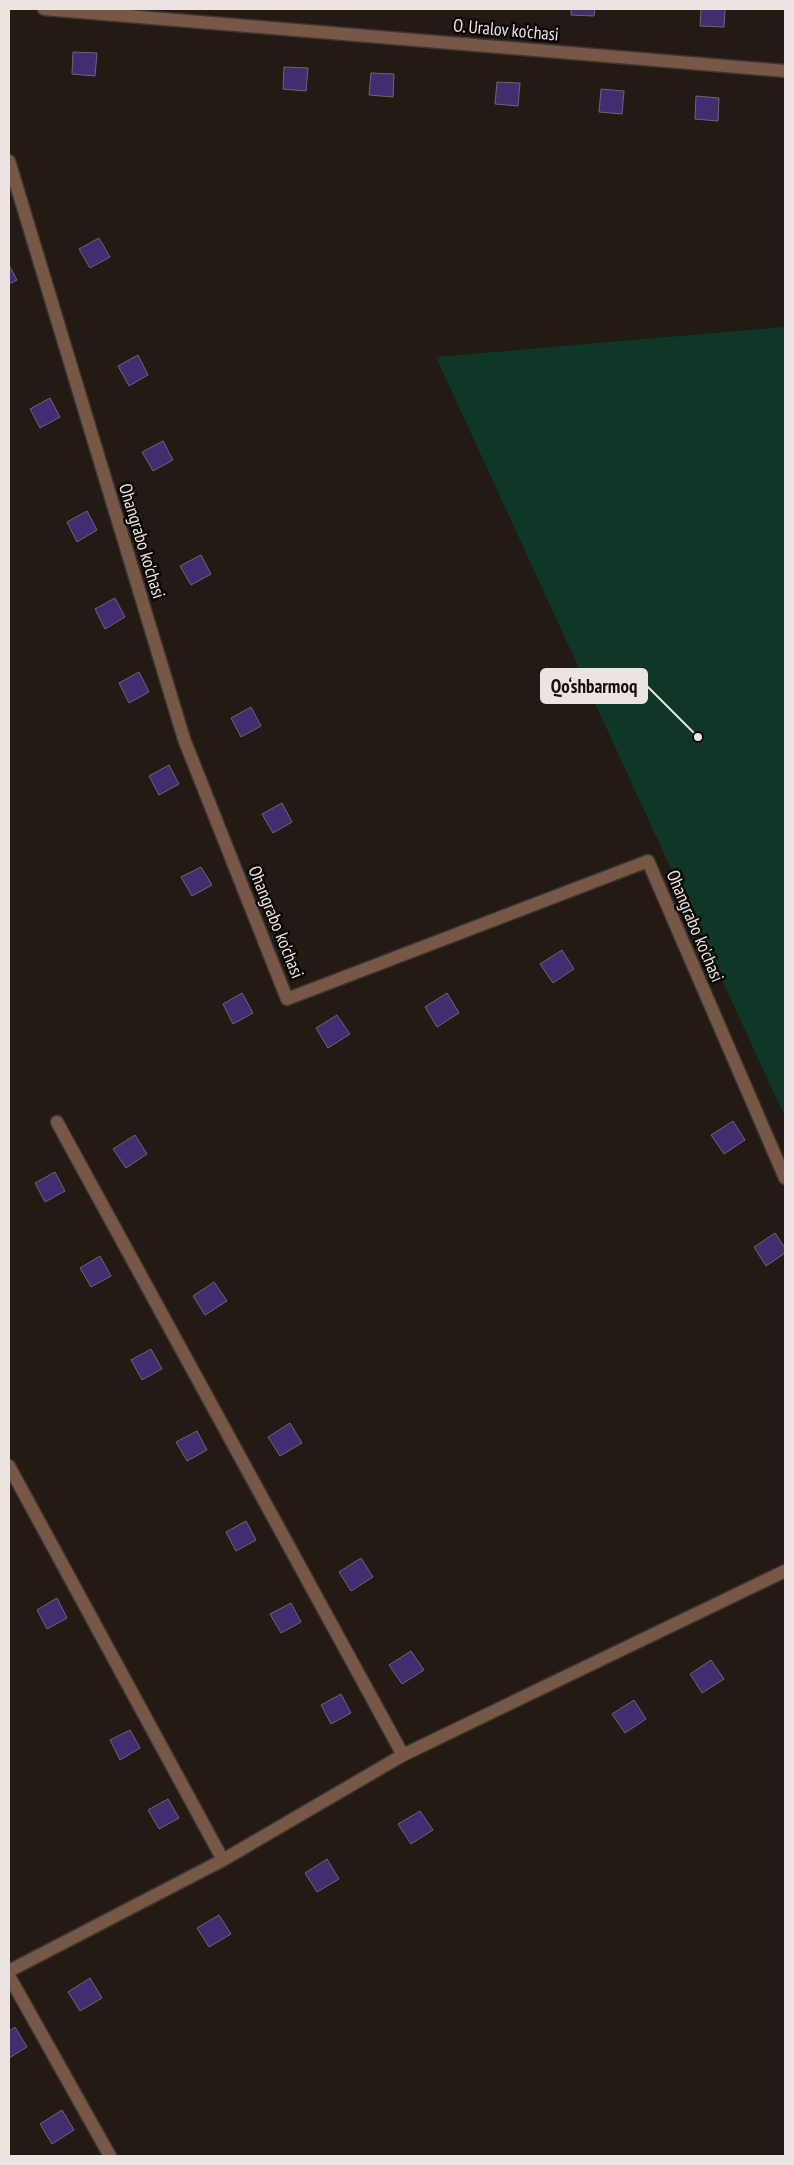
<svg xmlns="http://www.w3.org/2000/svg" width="794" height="2165" viewBox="0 0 794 2165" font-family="'PT Sans Narrow',sans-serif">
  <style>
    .green { fill: #0e3727 }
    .building { fill: #402e70; stroke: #696773 }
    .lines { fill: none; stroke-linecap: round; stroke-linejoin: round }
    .street-casing { stroke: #403631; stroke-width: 15 }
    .street { stroke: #775847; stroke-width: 12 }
    .labels { text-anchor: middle; stroke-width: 5; stroke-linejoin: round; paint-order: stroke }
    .street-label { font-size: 18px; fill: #ebe4e0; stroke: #0a0604 }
    .leader { fill: none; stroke: #ebe4e0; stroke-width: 2 }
    .callout-dot { fill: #ebe4e0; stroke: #0a0604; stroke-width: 2 }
    .callout { fill: #ebe4e0; stroke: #ebe4e0; stroke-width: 2 }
    .callout-label { font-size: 19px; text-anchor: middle; font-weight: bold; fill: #111 }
  </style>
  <rect width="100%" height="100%" fill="#241a14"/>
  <!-- green -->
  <path class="green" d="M785 327V1117L436 357Z"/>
  <!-- building -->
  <path class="building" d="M571 9H595L594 16 571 15Z
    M701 9H725L724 27 700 26Z
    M73 52 97 53 95 76 72 74Z
    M284 67 308 68 306 91 283 89Z
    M371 73 394 74 393 97 369 95Z
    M497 82 520 83 518 106 495 104Z
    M601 89 624 91 622 114 599 112Z
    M696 96 719 98 718 121 695 119Z
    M99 238 110 257 90 268 79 249Z
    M9 265 17 280 9 284Z
    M138 355 148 375 129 386 118 366Z
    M50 398 60 417 40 428 30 409Z
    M163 441 173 460 153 471 142 452Z
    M87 511 97 530 77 542 67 522Z
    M201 555 211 574 191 585 180 566Z
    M115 598 125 617 105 629 95 609Z
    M139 672 149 692 129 703 119 683Z
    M251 707 261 726 241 737 231 718Z
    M169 765 179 784 159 795 149 776Z
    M282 803 292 822 273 833 262 814Z
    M201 867 212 885 192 896 181 877Z
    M562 950 574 969 553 983 540 964Z
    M242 993 253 1013 233 1024 223 1004Z
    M447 993 459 1013 437 1027 425 1007Z
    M337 1015 350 1034 328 1048 316 1028Z
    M733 1121 745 1140 724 1154 711 1135Z
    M135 1135 147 1154 126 1168 113 1149Z
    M55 1172 65 1191 45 1202 35 1183Z
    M775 1233 785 1248V1253L766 1266 754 1247Z
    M100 1256 111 1276 91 1287 80 1268Z
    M214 1282 227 1301 205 1315 193 1296Z
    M151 1349 162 1369 142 1380 131 1360Z
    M290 1423 302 1443 280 1456 268 1437Z
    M197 1431 207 1450 187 1461 176 1442Z
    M246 1521 256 1540 236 1551 226 1532Z
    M361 1558 373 1577 351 1591 339 1572Z
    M57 1598 67 1618 47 1629 37 1610Z
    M291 1603 301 1622 281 1633 270 1614Z
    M411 1651 424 1670 402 1684 389 1665Z
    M711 1660 724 1679 702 1693 690 1674Z
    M341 1694 351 1713 331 1724 321 1705Z
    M634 1700 646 1719 625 1733 612 1714Z
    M130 1730 140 1748 120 1760 110 1740Z
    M168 1799 179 1818 159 1829 148 1810Z
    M420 1811 433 1830 411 1844 398 1824Z
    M327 1859 339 1879 317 1892 305 1873Z
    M219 1915 231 1934 209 1947 197 1928Z
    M90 1978 102 1998 80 2011 68 1992Z
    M15 2027 27 2047 9 2058V2031Z
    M62 2110 74 2130 52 2144 40 2124Z"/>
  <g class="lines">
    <defs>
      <path id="street" d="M44 9 785 71
        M9 161 184 739 287 999 648 861 785 1178
        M57 1122 403 1755
        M9 1466 223 1860
        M9 1971 223 1860 403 1755 785 1571
        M9 1976 110 2156"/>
    </defs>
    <!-- street casing -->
    <use href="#street" class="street-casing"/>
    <!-- street -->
    <use href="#street" class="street"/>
  </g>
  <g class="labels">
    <!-- street labels -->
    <g class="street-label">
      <text transform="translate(506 30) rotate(5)" y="6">O. Uralov ko'chasi</text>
      <text transform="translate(142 541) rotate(73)" y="6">Ohangrabo ko'chasi</text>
      <text transform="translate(276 922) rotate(68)" y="6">Ohangrabo ko'chasi</text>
      <text transform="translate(695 926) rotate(67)" y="6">Ohangrabo ko'chasi</text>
    </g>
  </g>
  <!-- callouts -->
  <path class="leader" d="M698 737L647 686"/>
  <circle class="callout-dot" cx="698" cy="737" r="5"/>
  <rect class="callout" x="541" y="669" width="106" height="34" rx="5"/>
  <g class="callout-label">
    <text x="594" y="693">Qo‘shbarmoq</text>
  </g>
  <!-- border -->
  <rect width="794" height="2165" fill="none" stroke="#ebe4e0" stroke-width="20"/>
</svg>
